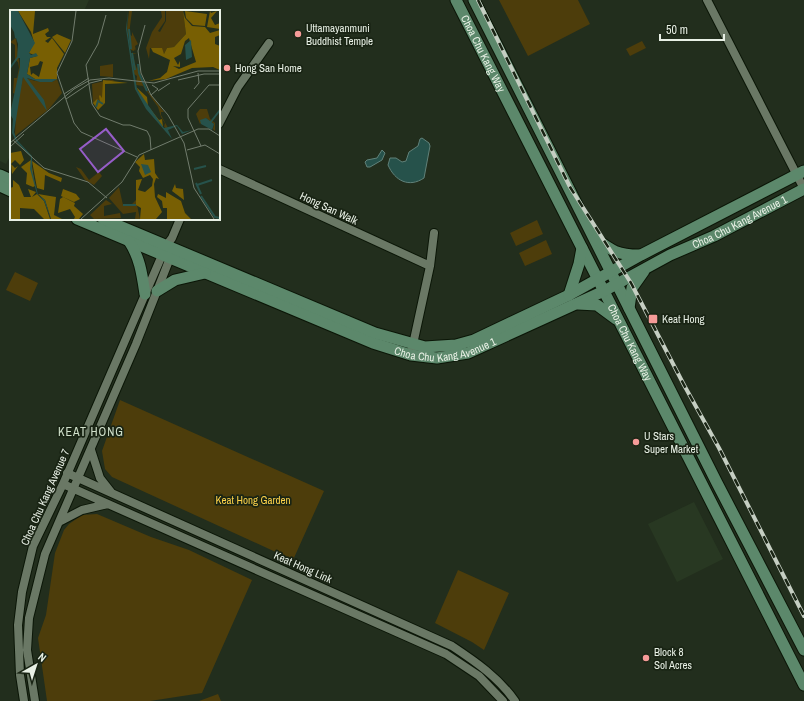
<svg xmlns="http://www.w3.org/2000/svg" width="804" height="701" viewBox="0 0 804 701" font-family="'Archivo Narrow',sans-serif">
  <style>
    .built { fill: #283822 }
    .green { fill: #4d3d0b }
    .water { fill: #26524b; stroke: #608179 }
    .lines { fill: none; stroke-linecap: round; stroke-linejoin: round }
    .street-casing { stroke: #0b1607; stroke-width: 10 }
    .secondary-casing { stroke: #0b1607; stroke-width: 13 }
    .street { stroke: #6a7865; stroke-width: 8 }
    .secondary { stroke: #5c886b; stroke-width: 11 }
    .rail-casing { stroke: #c5cec2; stroke-width: 4 }
    .rail { stroke: #192414; stroke-width: 2.5; stroke-dasharray: 8; stroke-linecap: butt }
    .poi-dot { fill: #f59b98; stroke: #192414; stroke-width: 1.5 }
    .labels { text-anchor: middle; stroke-width: 3.5; stroke-linejoin: round; paint-order: stroke }
    .poi-label { font-size: 11px; fill: #e8f0e5; stroke: #192414; text-anchor: start }
    .street-label { font-size: 11px; fill: #e8f0e5; stroke: #192414 }
    .park-label { font-size: 11px; fill: #fdd249; stroke: #192414 }
    .neighbourhood-label { font-size: 12px; letter-spacing: 1px; fill: #d0e0ca; stroke: #192414 }
    .inset-river { fill: none; stroke: #26524b; stroke-width: 2 }
    .inset-road { fill: none; stroke: #717c6d; stroke-width: 1 }
    .view { fill: #965dc8; fill-opacity: 0.15; stroke: #965dc8; stroke-width: 2 }
    .inset-edge { fill: none; stroke: #e8f0e5; stroke-width: 2 }
  </style>
  <rect width="100%" height="100%" fill="#222e1d"/>
  <!-- built -->
  <path class="built" d="M0 0H89L84 11H11V154L6 164 0 161Z
    M694 502 723 559 677 582 648 524Z"/>
  <!-- green -->
  <path class="green" d="M499 0H578L590 24 528 56Z
    M642 41 646 48 630 56 626 49Z
    M537 220 543 234 516 246 510 233Z
    M546 240 552 254 525 266 519 253Z
    M15 272 38 283 30 301 6 290Z
    M120 400 324 491 293 560 112 477 105 469 102 451Z
    M97 514 151 537 189 550 252 580 202 693 150 701H47L38 638 46 615 55 553 64 530 69 524 82 515Z
    M458 570 509 593 484 650 472 642 435 623Z
    M218 694 221 701H199Z"/>
  <!-- water -->
  <path class="water" d="M422 138 429 143 430 146 424 178C409 188 395 181 388 165L390 158H396L402 162 406 161 409 152 418 146 420 139Z
    M382 150 385 153 382 160 370 167H367L365 162 367 160 377 158Z"/>
  <g class="lines">
    <defs>
      <path id="street" d="M707 0 804 189
        M219 124 238 87 269 43
        M219 169 430 266
        M412 349 430 266 434 233
        M91 450 100 478 111 492
        M67 473 452 646C476 662 498 677 515 701
        M63 484 446 654 479 676 503 701
        M59 522 82 510 108 504
        M24 701 20 675 18 625 22 592 33 546 63 484 166 246 172 238 180 219
        M35 701 27 650 29 618 45 554 136 344 172 253"/>
      <g id="secondary">
        <path id="s1" d="M456 0 804 685"/>
        <path d="M474 0 717 483 804 650"/>
        <path d="M0 175 11 180"/>
        <path d="M0 186 11 191"/>
        <path id="s2" d="M77 219 373 343 411 355 437 358 468 353 604 291 670 255 714 236 804 189"/>
        <path d="M103 219 375 333 425 347 456 345 474 340 569 295 641 255 804 171"/>
        <path d="M596 239C612 251 618 255 639 255"/>
        <path d="M129 241C140 258 142 274 145 294"/>
        <path d="M157 291 175 280 205 273"/>
        <path d="M569 295 579 264 582 248"/>
        <path d="M578 304 597 305 616 319"/>
        <path d="M629 308 632 288 644 271"/>
      </g>
    </defs>
    <!-- street casing -->
    <use href="#street" class="street-casing"/>
    <!-- secondary casing -->
    <use href="#secondary" class="secondary-casing"/>
    <!-- street -->
    <use href="#street" class="street"/>
    <!-- secondary -->
    <use href="#secondary" class="secondary"/>
    <defs>
      <path id="rail" d="M478 0 570 187 631 283 684 385 719 448 804 616"/>
    </defs>
    <!-- rail casing -->
    <use href="#rail" class="rail-casing"/>
    <!-- rail -->
    <use href="#rail" class="rail"/>
  </g>
  <!-- markers -->
  <g class="poi-dot">
    <circle cx="298" cy="34" r="4"/>
    <circle cx="227" cy="68" r="4"/>
    <rect x="648" y="314" width="10" height="10" rx="2"/>
    <circle cx="636" cy="442" r="4"/>
    <circle cx="646" cy="658" r="4"/>
  </g>
  <g class="labels">
    <!-- poi labels -->
    <g class="poi-label">
      <text x="306" y="32">Uttamayanmuni<tspan x="306" dy="13">Buddhist Temple</tspan></text>
      <text x="235" y="72">Hong San Home</text>
      <text x="662" y="323">Keat Hong</text>
      <text x="644" y="440">U Stars<tspan x="644" dy="13">Super Market</tspan></text>
      <text x="654" y="656">Block 8<tspan x="654" dy="13">Sol Acres</tspan></text>
    </g>
    <!-- street labels -->
    <g class="street-label">
      <text dy="4" stroke="none"><textPath href="#s1" startOffset="60">Choa Chu Kang Way</textPath></text>
      <text transform="translate(329 208) rotate(25)" y="4">Hong San Walk</text>
      <text dy="4" stroke="none"><textPath href="#s2" startOffset="720">Choa Chu Kang Avenue 1</textPath></text>
      <text dy="4" stroke="none"><textPath href="#s1" startOffset="384">Choa Chu Kang Way</textPath></text>
      <text dy="4" stroke="none"><textPath href="#s2" startOffset="396">Choa Chu Kang Avenue 1</textPath></text>
      <text transform="translate(45 497) rotate(-66)" y="4">Choa Chu Kang Avenue 7</text>
      <text transform="translate(303 567) rotate(24)" y="4">Keat Hong Link</text>
    </g>
    <!-- park labels -->
    <g class="park-label">
      <text x="253" y="504">Keat Hong Garden</text>
    </g>
    <!-- neighbourhood labels -->
    <g class="neighbourhood-label">
      <text x="91" y="436">KEAT HONG</text>
    </g>
  </g>
  <!-- overview -->
  <g transform="translate(10 10)">
    <rect width="210" height="210" fill="#222e1d"/>
    <path d="M119 1H122L119 24 122 26V22L128 34 125 36 126 41 125 39 124 41 121 40 117 18ZM151 1H155V11L148 21 150 22 156 11V1H173L176 24 164 37 157 38 154 44 149 38H140L139 49 136 38 142 22 152 7ZM6 28 10 58 2 101 0 104 5 84 3 83 4 68H7L9 58 8 52 5 50V35L0 32ZM121 43H127L123 44 125 54 127 59 128 54 133 75 154 102H151V105L158 118 163 117 157 119 154 117 155 113 151 107 148 97 133 76 126 75 127 66 124 64ZM103 54V67L90 66V56ZM13 67 25 71 42 72 47 69 52 83 39 99 5 126 6 101ZM99 70H105L95 74 94 93 88 100 83 93 82 74ZM190 99H197L200 109 205 113V121L203 119 204 114 196 108 190 114 186 104ZM66 157 71 159 79 170 89 162 92 166 84 175 75 170ZM109 177 113 195H121L126 190 130 209H125L126 202 113 204 99 188ZM96 190 102 194 94 196V206L110 203 111 208 84 209 80 205Z" fill="#4d3d0b"/>
    <path d="M8 1H25L23 24 38 18 39 21 35 24 37 27H41L35 31 38 33 42 28 54 44 47 58V69L42 71 25 69 17 64 20 48 27 46 19 43 24 32 21 22ZM30 51 33 52 29 67 23 63 21 65 20 57 28 55ZM173 1 175 8 182 16 195 17 200 23 210 20V25L205 27V34L210 36V60L203 57 182 58 156 69 138 71 150 68 157 62 160 50 143 42 141 38H152L154 44 157 38 164 37 176 24ZM179 28 186 52 169 59 163 56 170 57V51L168 55 164 48 171 44 175 31ZM175 1 197 4 195 16 183 15 176 8ZM200 1 201 3 207 1 201 8 205 15 210 13V19L197 17ZM47 24 61 30 55 43 42 27ZM93 70 118 73 95 74V93L88 100 83 93 87 89 90 92 89 86 90 85 92 88ZM126 77 137 87 138 96 149 110 152 109 153 117 138 98ZM11 141 14 150 10 155 5 150 1 154 5 158 8 156 2 164 0 143ZM134 144 135 150 144 149 145 163 149 169 146 168 144 174 145 187 152 202 146 209H130L131 198 126 195V170L132 169 128 180 135 182 142 176 143 169 140 165 133 168 129 161 130 157 125 152ZM21 150 25 176 23 177 16 174 17 163 11 157ZM22 151 39 163 52 168 51 172 35 165 34 180 27 178ZM3 170 9 175 14 187H21L18 179 26 182 22 187 27 184 34 191 40 209H34L24 199 10 198V209H0V178L3 177ZM165 174 166 178 173 179 174 190 162 181ZM53 179 66 184 70 189 64 192 51 186ZM156 182 171 191 175 203 181 209H157V198H153L152 191 147 187 148 184 156 188ZM28 184 46 187 44 205 52 209H41L35 190ZM53 187 65 193 64 196 73 204 69 209H64L65 207 60 199 48 203 50 189Z" fill="#785f03" fill-rule="evenodd"/>
    <path d="M0 1H8L25 33 19 43 21 45 26 43 28 46 20 48 17 64 25 69H47L42 72H30L17 68 34 90 37 101 13 67 4 122 7 130 22 146V160L28 185 35 190 41 209 34 191 27 184 20 159 21 147 6 131 2 123 3 109 0 104 10 57V48H7L8 34 6 28 3 29 5 28 4 22 0 15ZM118 1 117 18 127 79 154 118 167 115 173 122 182 120 172 124 167 116 158 120 162 129 136 99 125 79 116 19ZM181 30 182 47 176 50 175 35ZM196 108 204 114 202 120 191 114 190 110ZM131 154 138 155 141 162 135 165Z" fill="#26524b"/>
    <path class="inset-river" d="M119 19 121 39M122 43 125 60M128 54 129 63 137 81M0 58 8 47M86 97 88 91 93 94M200 113 210 100M184 159 196 156M186 173 191 184M187 175 202 170M191 186 205 207 210 208M113 195H126"/>
    <path class="inset-road" d="M66 1 62 31 47 63 64 113 71 122 127 147M96 5 88 34 76 55 82 94 90 106 113 115H120L137 121 140 127 141 140M135 15 128 41 131 63 141 85M168 70 194 64H210M80 73 92 70M142 75 148 79 141 85 158 105 174 133 184 178 204 209M184 79 189 73 188 63M148 81 160 73M54 84 79 68M56 89 80 73M3 130 34 158 78 172 97 188M0 133 64 79 80 70 99 68 144 73 188 61H210M191 136 178 108V99L199 75H210M0 137 14 124M177 140 195 135 210 144M71 209 112 172 129 145 188 119H199L210 126"/>
    <path class="view" d="M96 119 114 141 88 162 70 139Z"/>
    <rect width="210" height="210" class="inset-edge"/>
  </g>
  <!-- north arrow -->
  <g transform="translate(36 665) rotate(39)" stroke="#192414" stroke-width="3" paint-order="stroke">
  <path d="M0-3L7 15L0 10L-7 15Z" fill="#e8f0e5"/>
  <text y="-6" font-size="11" font-weight="bold" text-anchor="middle" fill="#e8f0e5">N</text>
  </g>
  <!-- scale -->
  <path d="M660 34v6h64v-6" fill="none" stroke="#e8f0e5" stroke-width="2"/>
  <text x="666" y="34" font-size="12" fill="#e8f0e5" stroke="#192414" stroke-width="3" paint-order="stroke">50 m</text>
</svg>
